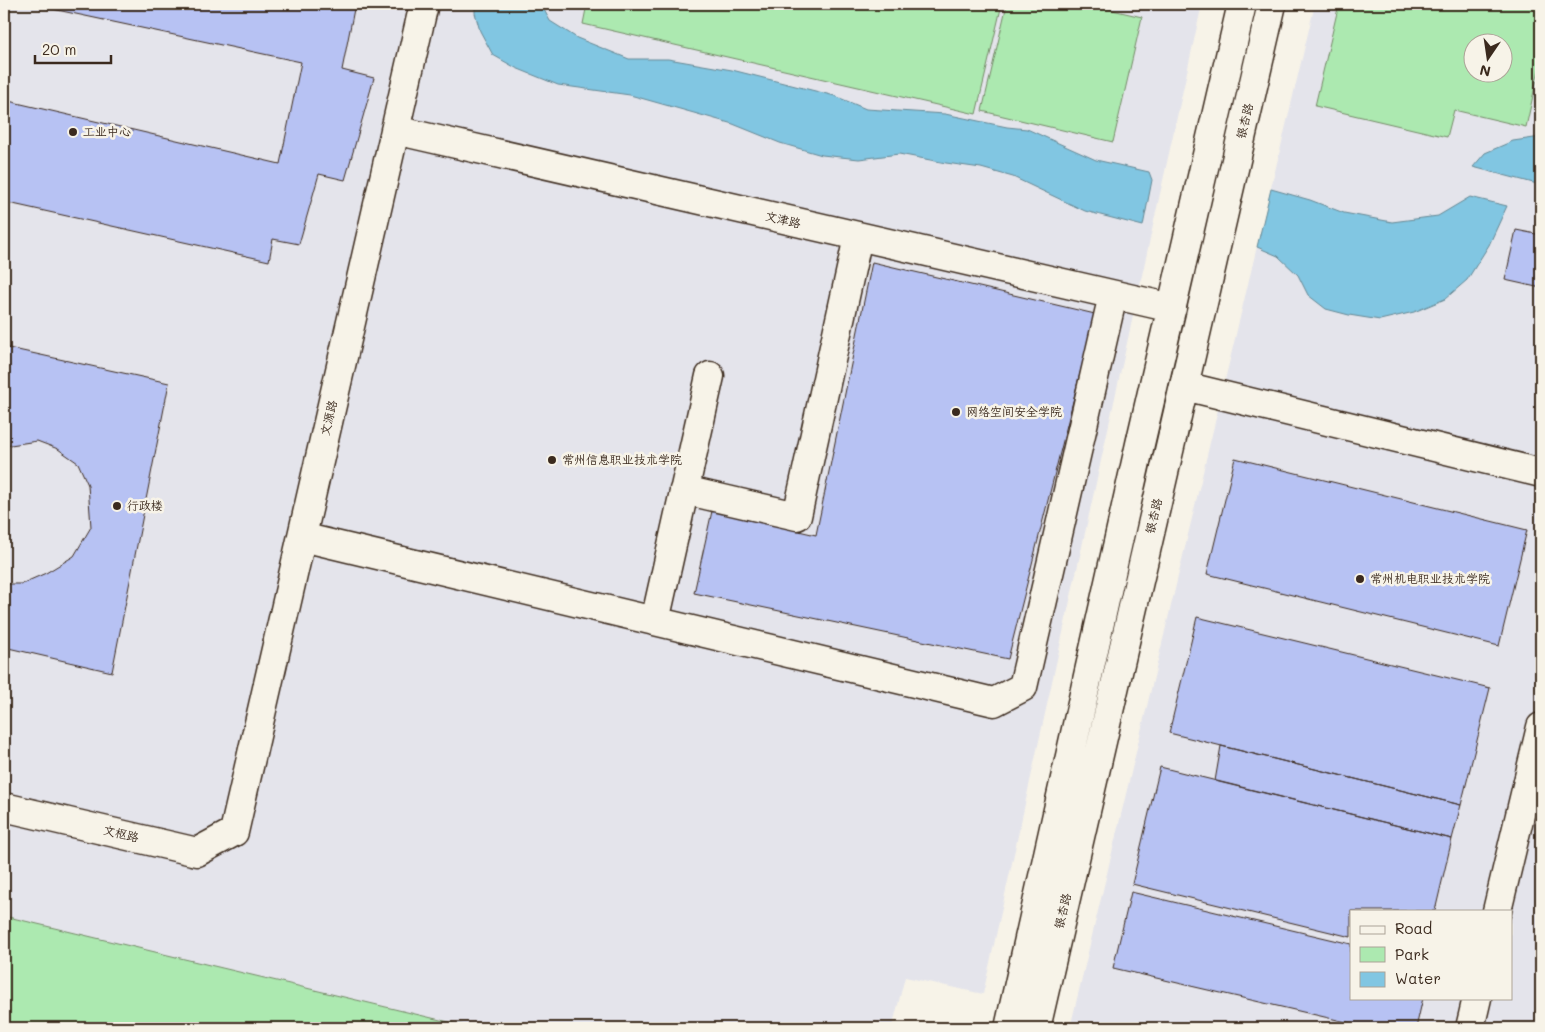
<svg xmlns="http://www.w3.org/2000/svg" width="1545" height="1032" viewBox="0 0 1545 1032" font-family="Mali,'LXGW WenKai TC',sans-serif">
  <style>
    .built { fill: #e4e4eb; fill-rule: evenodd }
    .green { fill: #ace9b0; stroke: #748a67; fill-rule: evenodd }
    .water { fill: #81c6e2; stroke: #658894 }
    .building { fill: #b7c2f3; stroke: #3b2a1e }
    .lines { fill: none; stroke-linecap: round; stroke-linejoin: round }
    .minor-casing { stroke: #3b2a1e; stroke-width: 31 }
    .minor { stroke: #f7f3e8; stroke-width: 28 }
    .poi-dot { fill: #3b2a1e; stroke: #f7f3e8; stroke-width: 2 }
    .labels { text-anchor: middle; stroke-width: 5; stroke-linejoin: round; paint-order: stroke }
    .street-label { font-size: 12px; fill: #3b2a1e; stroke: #f7f3e8 }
    .poi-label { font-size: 12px; fill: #3b2a1e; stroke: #f7f3e8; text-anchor: start }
  </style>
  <rect width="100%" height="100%" fill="#f7f3e8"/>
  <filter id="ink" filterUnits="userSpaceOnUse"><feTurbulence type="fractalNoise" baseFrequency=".02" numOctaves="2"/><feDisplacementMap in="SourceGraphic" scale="10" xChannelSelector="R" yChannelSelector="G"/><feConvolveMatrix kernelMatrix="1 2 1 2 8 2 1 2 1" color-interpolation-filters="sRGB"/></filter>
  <g filter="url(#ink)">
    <!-- built -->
    <path class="built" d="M4 4H1202L983 994 905 977 892 1028H474L4 916Z
      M1315 4H1541V1028H1070ZM1472 42H1502V72H1472ZM1351 911H1511V998H1351Z"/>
    <!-- green -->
    <path class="green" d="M587 4H1002L976 114 583 24Z
      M1007 4H1087L1142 17 1113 142 982 111Z
      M1339 4H1524L1541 8V60L1526 127 1454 110 1447 137 1315 106ZM1502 42V72H1472V42Z
      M4 916 474 1028H4Z"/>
    <!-- water -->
    <path class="water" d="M475 4H541L550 21 577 38 629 59H668L732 70 835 96 866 109 945 114 1007 127 1027 129 1096 160 1149 172 1152 180 1143 226 1085 211 1013 177 981 168 946 163 899 154 859 159 822 155 780 143 733 124 630 95 558 85 516 68 493 55 480 31 475 13Z
      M1541 137V185L1473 167 1485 153 1513 141Z
      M1271 189 1310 200 1344 213 1392 222 1438 216 1470 197 1507 206 1489 245 1467 280 1445 299 1414 312 1380 320 1349 315 1326 309 1308 295 1298 275 1278 256 1257 247Z"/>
    <!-- building -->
    <path class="building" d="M29 4H355L342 70 374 78 345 180 319 174 299 244 273 239 269 261 4 202V100L280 164 301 62Z
      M1516 230 1541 235V288L1505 280Z
      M872 262 1095 314 1008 659 694 593 712 511 816 535Z
      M4 347 169 383 112 672 4 647V584H21L46 573 74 556 91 527 88 485 78 463 58 449 37 441 4 446Z
      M1235 458 1527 530 1499 646 1207 574Z
      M1197 617 1490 688 1461 805 1169 733Z
      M1221 746 1461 805 1452 839 1215 781Z
      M1160 767 1452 839 1435 911H1351V937L1132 884Z
      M1131 892 1351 944V998H1423L1416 1028H1372L1113 968Z"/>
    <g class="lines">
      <defs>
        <path id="minor" d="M395 130 1172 308
          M1184 386 1541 473
          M684 490 797 516 858 237
          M302 537 994 702 1023 687 1113 295
          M655 621 710 376
          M4 807 197 852 234 832 424 4
          M1497 911 1541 727
          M1009 1028 1140 444 1242 4
          M1036 1028 1272 4
          M1470 1028 1477 998"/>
      </defs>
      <!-- minor casing -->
      <use href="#minor" class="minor-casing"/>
      <!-- minor -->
      <use href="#minor" class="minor"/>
    </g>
  </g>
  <!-- markers -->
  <g class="poi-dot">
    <circle cx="73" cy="132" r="5"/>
    <circle cx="956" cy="412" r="5"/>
    <circle cx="552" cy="460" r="5"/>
    <circle cx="117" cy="506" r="5"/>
    <circle cx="1360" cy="579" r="5"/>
  </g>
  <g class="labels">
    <!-- street labels -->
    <g class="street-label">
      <text transform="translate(1245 121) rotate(-77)" y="4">银杏路</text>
      <text transform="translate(783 220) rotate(13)" y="4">文津路</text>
      <text transform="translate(329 418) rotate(-77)" y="4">文源路</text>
      <text transform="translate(1154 516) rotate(-77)" y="4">银杏路</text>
      <text transform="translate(121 834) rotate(13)" y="4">文枢路</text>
      <text transform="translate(1063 911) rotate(-77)" y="4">银杏路</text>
    </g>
    <!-- poi labels -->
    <g class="poi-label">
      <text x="83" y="136">工业中心</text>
      <text x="966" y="416">网络空间安全学院</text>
      <text x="562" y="464">常州信息职业技术学院</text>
      <text x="127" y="510">行政楼</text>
      <text x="1370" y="583">常州机电职业技术学院</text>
    </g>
  </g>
  <!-- margin -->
  <rect width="1545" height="1032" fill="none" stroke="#f7f3e8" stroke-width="20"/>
  <rect x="10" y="10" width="1525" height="1012" fill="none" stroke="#3b2a1e" stroke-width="2" filter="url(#ink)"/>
  <!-- legend -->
  <rect x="1350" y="910" width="162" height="90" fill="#f7f3e8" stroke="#aca397"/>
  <rect x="1360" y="926" width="25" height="8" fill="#f7f3e8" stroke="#aca397"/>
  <text x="1395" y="934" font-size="15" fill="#3b2a1e">Road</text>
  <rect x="1360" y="947" width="25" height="15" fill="#ace9b0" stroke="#aca397"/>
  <text x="1395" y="960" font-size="15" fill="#3b2a1e">Park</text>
  <rect x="1360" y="972" width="25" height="15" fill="#81c6e2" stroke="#aca397"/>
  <text x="1395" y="984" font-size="15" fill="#3b2a1e">Water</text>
  <!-- north arrow -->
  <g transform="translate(1488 58) rotate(193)"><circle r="24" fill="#f7f3e8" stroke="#aca397"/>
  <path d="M0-4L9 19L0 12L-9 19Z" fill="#3b2a1e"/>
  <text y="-8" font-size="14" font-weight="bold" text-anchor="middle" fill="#3b2a1e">N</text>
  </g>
  <!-- scale -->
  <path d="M35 55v8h76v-8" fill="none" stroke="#3b2a1e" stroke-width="2.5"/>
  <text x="42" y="55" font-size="15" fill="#3b2a1e" stroke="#f7f3e8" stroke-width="4" paint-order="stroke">20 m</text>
</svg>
